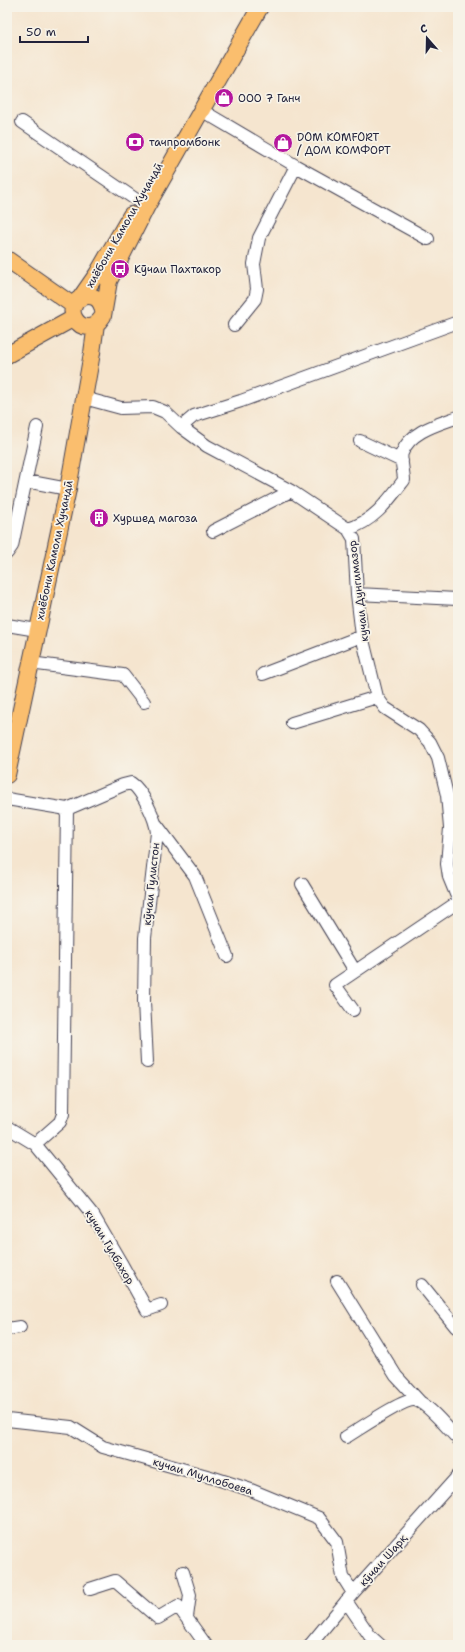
<svg xmlns="http://www.w3.org/2000/svg" width="465" height="1652" viewBox="0 0 465 1652" font-family="'Shantell Sans',sans-serif">
  <style>
    .lines { fill: none; stroke-linecap: round; stroke-linejoin: round }
    .minor-casing { stroke: #423f51; stroke-width: 14 }
    .major-casing { stroke: #423f51; stroke-width: 18 }
    .minor { stroke: #fff; stroke-width: 12 }
    .major { stroke: #fabe6e; stroke-width: 16 }
    .labels { text-anchor: middle; stroke-width: 3.5; stroke-linejoin: round; paint-order: stroke }
    .poi-label { font-size: 11px; fill: #22223b; stroke: #f7f3e8; text-anchor: start }
    .street-label { font-size: 11px; fill: #22223b; stroke: #f7f3e8 }
  </style>
  <rect width="100%" height="100%" fill="#f7f3e8"/>
  <filter id="ink" filterUnits="userSpaceOnUse"><feTurbulence type="fractalNoise" baseFrequency=".025" numOctaves="2"/><feDisplacementMap in="SourceGraphic" scale="8" xChannelSelector="R" yChannelSelector="G"/><feConvolveMatrix kernelMatrix="1 2 1 2 8 2 1 2 1" color-interpolation-filters="sRGB"/></filter>
  <filter id="wash" filterUnits="userSpaceOnUse"><feTurbulence type="fractalNoise" baseFrequency=".012" numOctaves="4" result="noise"/><feDisplacementMap in="SourceGraphic" scale="16" xChannelSelector="R" yChannelSelector="G"/><feGaussianBlur stdDeviation="0.9" result="paint"/><feColorMatrix in="noise" values="0 0 0 0 0 0 0 0 0 0 0 0 0 0 0 0 0 1.4 0 .05"/><feComposite in="paint" operator="in"/></filter>
  <g filter="url(#wash)">
    <rect width="100%" height="100%" fill="#f5e5cf"/>
  </g>
  <g filter="url(#ink)">
    <g class="lines">
      <defs>
        <path id="minor" d="M201 110 296 166 428 239
          M22 122 138 201
          M234 325 255 299 257 289 254 264 259 238 296 166
          M84 398 121 408 153 407 165 412 181 427 207 446 291 491 348 529 354 539 357 594 362 636 377 697 385 708 419 730 430 742 438 758 447 795 450 828 447 864 449 877 458 899
          M181 427 194 416 241 401 458 322
          M360 441 402 461
          M26 481 68 489
          M348 529C374 521 388 501 404 480 404 474 400 458 402 453 410 431 439 424 458 417
          M213 531 291 491
          M7 553 12 546 37 427
          M357 594 457 599
          M7 625 37 630
          M30 663 123 675 144 702
          M263 674 362 636
          M292 723 377 697
          M7 799 67 809 63 1114 60 1122 35 1144
          M67 809 123 785 131 783C142 790 156 819 157 833L145 938 144 1001 147 1062
          M156 824 195 876 227 956
          M302 884 355 971
          M353 1010 335 985 458 902
          M7 1127 35 1144 93 1215 121 1263 147 1310 161 1305
          M337 1281 396 1376 421 1403
          M422 1285 456 1327 458 1325
          M7 1329 20 1327
          M7 1420 71 1427 103 1447 214 1478 251 1490 319 1518 337 1542 343 1577 353 1593
          M346 1437C358 1430 403 1399 414 1400 426 1401 449 1430 458 1439
          M183 1572 190 1595 187 1617
          M90 1589 115 1581 158 1618 178 1606 206 1645
          M346 1601 370 1636 380 1645
          M310 1645 353 1593 458 1476"/>
        <path id="major" d="M7 259 74 306
          M81 297 97 274 131 215
          M103 311C99 283 63 299 75 319 78 324 83 327 88 327 95 327 99 322 103 316L109 281 147 206 260 7
          M7 355 74 318
          M7 775 68 489 92 353 96 324"/>
      </defs>
      <!-- minor casing -->
      <use href="#minor" class="minor-casing"/>
      <!-- major casing -->
      <use href="#major" class="major-casing"/>
      <!-- minor -->
      <use href="#minor" class="minor"/>
      <!-- major -->
      <use href="#major" class="major"/>
    </g>
  </g>
  <!-- icons -->
  <defs>
    <symbol id="shop-disc" viewBox="-11 -11 22 22"><circle r="9.5" fill="#b5179e" stroke="#f7f3e8"/><path d="M-5-2.5h2.3a2.7 3.5 0 0 1 5.4 0H5L5.5 6h-11ZM-1.5-2.5h3a1.5 2.3 0 0 0-3 0Z" fill="#fff"/></symbol>
    <symbol id="bank-disc" viewBox="-11 -11 22 22"><circle r="9.5" fill="#b5179e" stroke="#f7f3e8"/><path d="M-6-4H6V4H-6ZM0-2.3a2.3 2.3 0 1 0 0 4.6a2.3 2.3 0 1 0 0-4.6Z" fill="#fff"/></symbol>
    <symbol id="bus-disc" viewBox="-11 -11 22 22"><circle r="9.5" fill="#b5179e" stroke="#f7f3e8"/><path d="M-5-6H5V4H4V6H2V4H-2V6H-4V4H-5ZM-3.5-4V0h7V-4ZM-3.5 1.2v1.5H-2V1.2ZM2 1.2v1.5H3.5V1.2Z" fill="#fff"/></symbol>
    <symbol id="building-disc" viewBox="-11 -11 22 22"><circle r="9.5" fill="#b5179e" stroke="#f7f3e8"/><path d="M-4-6H4V6H1V3H-1V6H-4ZM-2.5-4.3h1.7v1.8h-1.7ZM.8-4.3h1.7v1.8H.8ZM-2.5-1h1.7V.8h-1.7ZM.8-1h1.7V.8H.8Z" fill="#fff"/></symbol>
  </defs>
  <g fill-rule="evenodd">
    <use href="#shop-disc" x="213" y="87" width="22" height="22"/>
    <use href="#bank-disc" x="124" y="131" width="22" height="22"/>
    <use href="#shop-disc" x="272" y="132" width="22" height="22"/>
    <use href="#bus-disc" x="109" y="258" width="22" height="22"/>
    <use href="#building-disc" x="88" y="507" width="22" height="22"/>
  </g>
  <g class="labels">
    <!-- poi labels -->
    <g class="poi-label">
      <text x="238" y="102">ООО 7 Ганч</text>
      <text x="297" y="141">DOM KOMFORT<tspan x="297" dy="13">/ ДОМ КОМФОРТ</tspan></text>
      <text x="149" y="146">тачпромбонк</text>
      <text x="134" y="273">Кӯчаи Пахтакор</text>
      <text x="113" y="522">Хуршед магоза</text>
    </g>
    <!-- street labels -->
    <g class="street-label">
      <text transform="translate(124 225) rotate(-60)" y="4">хиёбони Камоли Хуҷандӣ</text>
      <text transform="translate(54 550) rotate(-78)" y="4">хиёбони Камоли Хуҷандӣ</text>
      <text transform="translate(358 591) rotate(-97)" y="4">кучаи Дунгимазор</text>
      <text transform="translate(151 884) rotate(-84)" y="4">кӯчаи Гулистон</text>
      <text transform="translate(110 1247) rotate(59)" y="4">кучаи Гулбахор</text>
      <text transform="translate(203 1476) rotate(17)" y="4">кучаи Муллобоева</text>
      <text transform="translate(383 1560) rotate(-48)" y="4">кӯчаи Шарқ</text>
    </g>
  </g>
  <!-- margin -->
  <rect width="465" height="1652" fill="none" stroke="#f7f3e8" stroke-width="24"/>
  <!-- north arrow -->
  <g transform="translate(427 38) rotate(340)" stroke="#f7f3e8" stroke-width="3" paint-order="stroke">
  <path d="M0-3L7 15L0 10L-7 15Z" fill="#22223b"/>
  <text y="-6" font-size="11" font-weight="bold" text-anchor="middle" fill="#22223b">С</text>
  </g>
  <!-- scale -->
  <path d="M20 36v6h68v-6" fill="none" stroke="#22223b" stroke-width="2"/>
  <text x="26" y="36" font-size="12" fill="#22223b" stroke="#f7f3e8" stroke-width="3" paint-order="stroke">50 m</text>
</svg>
